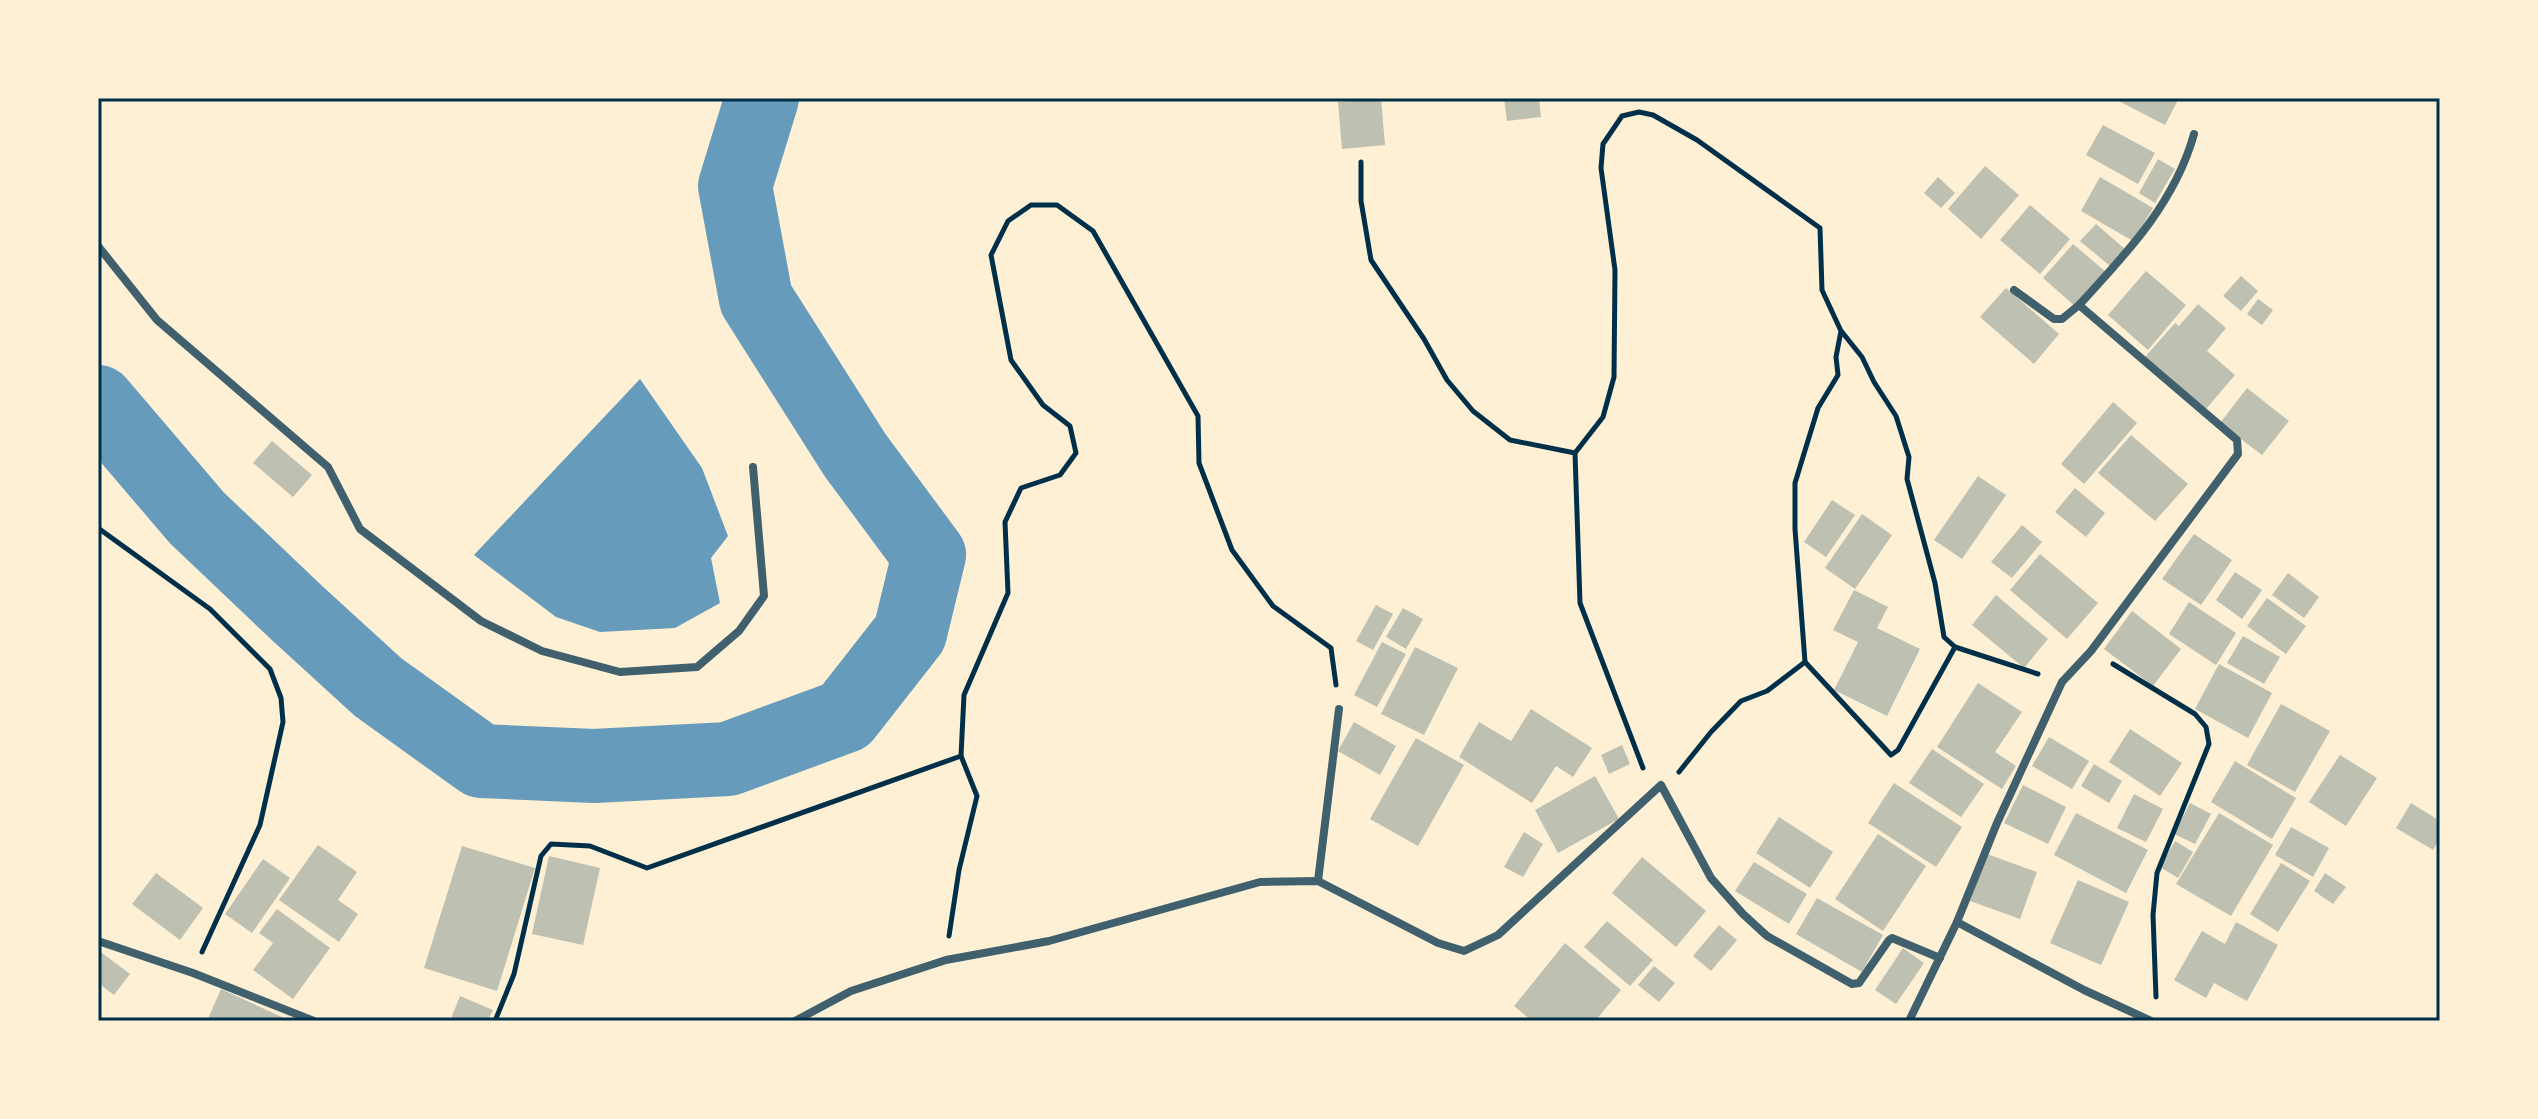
<svg xmlns="http://www.w3.org/2000/svg" width="2538" height="1119" font-family="Roboto,sans-serif">
<rect width="100%" height="100%" fill="#fdf0d5"/>
<!-- water -->
<path fill="#669bbc" d="M 640,379 L 702,468 L 728,536 L 711,558 L 720,603 L 675,628 L 600,632 L 556,617 L 474,555 Z"/>
<g fill="none" stroke-linecap="round" stroke-linejoin="round">
<!-- river -->
<path stroke="#669bbc" stroke-width="74" d="M 98,402 L 197,518 L 297,613 L 378,687 L 481,761 L 594,766 L 728,759 L 845,716 L 910,633 L 929,555 L 855,455 L 756,299 L 735,186 L 762,98"/>
</g>
<!-- building -->
<g fill="#bec0b2">
<path d="M 1381,98 L 1385,145 L 1342,149 L 1338,102 Z"/>
<path d="M 1504,98 L 1539,98 L 1541,117 L 1507,121 Z"/>
<path d="M 2113,98 L 2179,98 L 2165,125 Z"/>
<path d="M 2103,125 L 2155,153 L 2138,184 L 2086,155 Z"/>
<path d="M 2158,159 L 2175,169 L 2155,203 L 2139,193 Z"/>
<path d="M 1985,166 L 2019,195 L 1981,239 L 1948,209 Z"/>
<path d="M 1938,177 L 1955,193 L 1941,208 L 1924,193 Z"/>
<path d="M 2100,177 L 2153,208 L 2133,241 L 2081,211 Z"/>
<path d="M 2030,205 L 2070,239 L 2040,274 L 2000,240 Z"/>
<path d="M 2096,224 L 2125,249 L 2110,266 L 2080,241 Z"/>
<path d="M 2073,244 L 2106,272 L 2076,307 L 2043,278 Z"/>
<path d="M 2146,271 L 2186,305 L 2148,350 L 2108,315 Z"/>
<path d="M 2241,276 L 2258,291 L 2241,311 L 2223,296 Z"/>
<path d="M 2006,288 L 2059,334 L 2034,364 L 1980,317 Z"/>
<path d="M 2258,299 L 2273,310 L 2262,325 L 2247,314 Z"/>
<path d="M 2198,304 L 2226,328 L 2207,351 L 2235,375 L 2206,409 L 2145,357 L 2175,323 L 2179,326 Z"/>
<path d="M 2247,388 L 2289,421 L 2262,455 L 2220,423 Z"/>
<path d="M 2113,402 L 2137,423 L 2084,484 L 2061,464 Z"/>
<path d="M 2131,435 L 2188,484 L 2155,521 L 2098,473 Z"/>
<path d="M 272,441 L 312,475 L 293,497 L 253,463 Z"/>
<path d="M 1978,476 L 2006,495 L 1962,559 L 1934,540 Z"/>
<path d="M 2075,488 L 2105,513 L 2086,537 L 2055,512 Z"/>
<path d="M 1832,500 L 1855,515 L 1826,557 L 1804,542 Z"/>
<path d="M 1862,514 L 1892,535 L 1855,589 L 1825,568 Z"/>
<path d="M 2022,525 L 2042,542 L 2012,578 L 1991,562 Z"/>
<path d="M 2194,534 L 2232,560 L 2201,605 L 2162,579 Z"/>
<path d="M 2040,554 L 2098,603 L 2067,639 L 2010,590 Z"/>
<path d="M 2235,572 L 2262,590 L 2242,619 L 2216,600 Z"/>
<path d="M 2288,573 L 2319,597 L 2304,618 L 2272,595 Z"/>
<path d="M 1854,590 L 1888,607 L 1877,628 L 1920,649 L 1887,716 L 1834,690 L 1858,642 L 1833,630 Z"/>
<path d="M 1996,595 L 2048,639 L 2024,668 L 1972,625 Z"/>
<path d="M 2267,598 L 2306,626 L 2286,654 L 2247,626 Z"/>
<path d="M 2189,602 L 2236,633 L 2216,665 L 2169,634 Z"/>
<path d="M 1376,605 L 1393,614 L 1373,650 L 1356,641 Z"/>
<path d="M 1403,608 L 1423,619 L 1406,649 L 1386,637 Z"/>
<path d="M 2132,611 L 2181,649 L 2153,686 L 2104,649 Z"/>
<path d="M 2243,636 L 2280,657 L 2264,684 L 2227,663 Z"/>
<path d="M 1382,642 L 1406,654 L 1377,707 L 1354,695 Z"/>
<path d="M 1415,647 L 1458,668 L 1424,735 L 1381,714 Z"/>
<path d="M 2219,664 L 2272,693 L 2248,738 L 2195,709 Z"/>
<path d="M 1978,683 L 2022,712 L 1995,752 L 2016,766 L 2002,789 L 1937,747 Z"/>
<path d="M 2281,704 L 2330,731 L 2295,792 L 2247,765 Z"/>
<path d="M 1531,709 L 1592,748 L 1573,777 L 1556,766 L 1532,803 L 1459,757 L 1479,722 L 1511,741 Z"/>
<path d="M 1354,722 L 1396,746 L 1380,775 L 1338,751 Z"/>
<path d="M 2130,729 L 2182,763 L 2160,796 L 2109,762 Z"/>
<path d="M 2049,737 L 2089,761 L 2072,789 L 2032,766 Z"/>
<path d="M 1416,738 L 1464,765 L 1418,846 L 1370,819 Z"/>
<path d="M 1622,745 L 1630,764 L 1609,774 L 1601,755 Z"/>
<path d="M 1932,749 L 1984,784 L 1961,817 L 1909,783 Z"/>
<path d="M 2340,755 L 2377,778 L 2346,826 L 2309,802 Z"/>
<path d="M 2235,761 L 2296,798 L 2272,839 L 2211,802 Z"/>
<path d="M 2094,764 L 2122,781 L 2109,803 L 2081,786 Z"/>
<path d="M 1595,776 L 1619,819 L 1558,853 L 1535,810 Z"/>
<path d="M 1894,783 L 1962,827 L 1936,867 L 1868,823 Z"/>
<path d="M 2023,785 L 2066,807 L 2048,844 L 2004,823 Z"/>
<path d="M 2134,794 L 2163,809 L 2146,842 L 2117,828 Z"/>
<path d="M 2190,803 L 2211,814 L 2195,844 L 2174,834 Z"/>
<path d="M 2411,803 L 2440,821 L 2440,838 L 2433,850 L 2396,828 Z"/>
<path d="M 2076,813 L 2148,850 L 2126,893 L 2054,855 Z"/>
<path d="M 2219,813 L 2273,845 L 2231,916 L 2176,884 Z"/>
<path d="M 1779,817 L 1833,852 L 1810,888 L 1756,853 Z"/>
<path d="M 2291,827 L 2329,848 L 2313,877 L 2275,855 Z"/>
<path d="M 1524,832 L 1543,844 L 1523,877 L 1504,867 Z"/>
<path d="M 1878,834 L 1926,866 L 1883,931 L 1835,899 Z"/>
<path d="M 2175,841 L 2193,852 L 2178,878 L 2160,867 Z"/>
<path d="M 318,845 L 357,872 L 338,900 L 358,914 L 339,942 L 279,900 Z"/>
<path d="M 462,846 L 535,868 L 497,991 L 424,968 Z"/>
<path d="M 1987,854 L 2037,872 L 2020,919 L 1970,901 Z"/>
<path d="M 549,856 L 600,868 L 583,945 L 532,934 Z"/>
<path d="M 1642,857 L 1706,911 L 1676,947 L 1612,893 Z"/>
<path d="M 263,859 L 290,878 L 252,933 L 225,914 Z"/>
<path d="M 1754,862 L 1807,894 L 1789,924 L 1735,891 Z"/>
<path d="M 2281,863 L 2310,881 L 2278,932 L 2250,914 Z"/>
<path d="M 156,873 L 203,908 L 180,940 L 132,904 Z"/>
<path d="M 2325,873 L 2346,887 L 2333,904 L 2314,891 Z"/>
<path d="M 2078,880 L 2129,902 L 2101,965 L 2050,943 Z"/>
<path d="M 1817,898 L 1883,935 L 1862,972 L 1796,934 Z"/>
<path d="M 277,909 L 330,948 L 293,999 L 253,970 L 273,943 L 259,933 Z"/>
<path d="M 1607,921 L 1653,960 L 1630,986 L 1584,947 Z"/>
<path d="M 2236,922 L 2278,945 L 2247,1001 L 2214,983 L 2206,998 L 2174,980 L 2202,931 L 2225,944 Z"/>
<path d="M 1719,925 L 1737,940 L 1711,971 L 1693,956 Z"/>
<path d="M 1565,943 L 1621,990 L 1595,1021 L 1532,1021 L 1514,1006 Z"/>
<path d="M 1903,948 L 1924,963 L 1896,1004 L 1875,990 Z"/>
<path d="M 98,950 L 130,974 L 114,995 L 98,983 Z"/>
<path d="M 1654,966 L 1675,983 L 1659,1002 L 1638,985 Z"/>
<path d="M 221,989 L 282,1017 L 280,1021 L 207,1021 Z"/>
<path d="M 460,996 L 493,1010 L 488,1021 L 450,1021 Z"/>
</g>
<g fill="none" stroke-linecap="round" stroke-linejoin="round">
<!-- path -->
<g stroke="#003049" stroke-width="5">
<path d="M 1361,162 L 1361,201 L 1371,260 L 1424,339 L 1447,380 L 1473,411 L 1510,440 L 1575,453 L 1580,603 L 1643,768"/>
<path d="M 1842,332 L 1862,357 L 1874,382 L 1896,416 L 1909,457 L 1907,479 L 1935,583 L 1944,637 L 1955,647"/>
<path d="M 1575,453 L 1603,417 L 1614,377 L 1615,270 L 1601,168 L 1603,144 L 1622,116 L 1639,112 L 1653,115 L 1697,140 L 1820,228 L 1822,290 L 1841,331 L 1836,357 L 1838,375 L 1818,408 L 1795,483 L 1795,529 L 1805,662"/>
<path d="M 98,528 L 210,609 L 270,669 L 281,698 L 283,722 L 260,825 L 202,952"/>
<path d="M 2113,664 L 2195,714 L 2206,727 L 2209,744 L 2157,873 L 2153,915 L 2156,997"/>
<path d="M 1679,772 L 1711,732 L 1741,701 L 1767,691 L 1805,662 L 1891,755 L 1898,750 L 1955,647 L 2038,674"/>
<path d="M 949,936 L 959,870 L 977,796 L 961,756 L 964,695 L 1008,593 L 1005,522 L 1021,488 L 1060,475 L 1076,453 L 1070,426 L 1043,405 L 1011,360 L 991,255 L 1008,221 L 1031,205 L 1057,205 L 1093,231 L 1198,416 L 1199,463 L 1232,550 L 1273,606 L 1331,648 L 1336,685"/>
<path d="M 495,1021 L 514,974 L 541,856 L 551,844 L 590,846 L 647,868 L 961,756"/>
</g>
<!-- minor -->
<g stroke="#3f606c" stroke-width="8">
<path d="M 98,246 L 157,320 L 328,467 L 360,529 L 481,621 L 542,651 L 620,672 L 697,667 L 739,631 L 764,596 L 753,467"/>
<path d="M 2079,305 C 2126,254 2175,203 2194,134"/>
<path d="M 1318,881 L 1339,709"/>
<path d="M 1957,922 L 1997,823 L 2062,682 L 2091,651 L 2238,454 L 2237,440 L 2079,305 L 2062,319 L 2054,319 L 2014,290"/>
<path d="M 98,941 L 193,973 L 314,1021"/>
<path d="M 795,1021 L 851,991 L 946,960 L 1049,941 L 1260,882 L 1318,881 L 1438,943 L 1464,951 L 1498,935 L 1661,785 L 1711,878 L 1743,914 L 1767,936 L 1852,984 L 1859,983 L 1889,940 L 1892,938 L 1940,958"/>
<path d="M 1909,1021 L 1957,922 L 2084,990 L 2151,1021"/>
</g>
</g>
<!-- border -->
<rect width="2538" height="1119" fill="none" stroke="#fdf0d5" stroke-width="200"/>
<rect x="100" y="100" width="2338" height="919" fill="none" stroke="#003049" stroke-width="3"/>
</svg>
